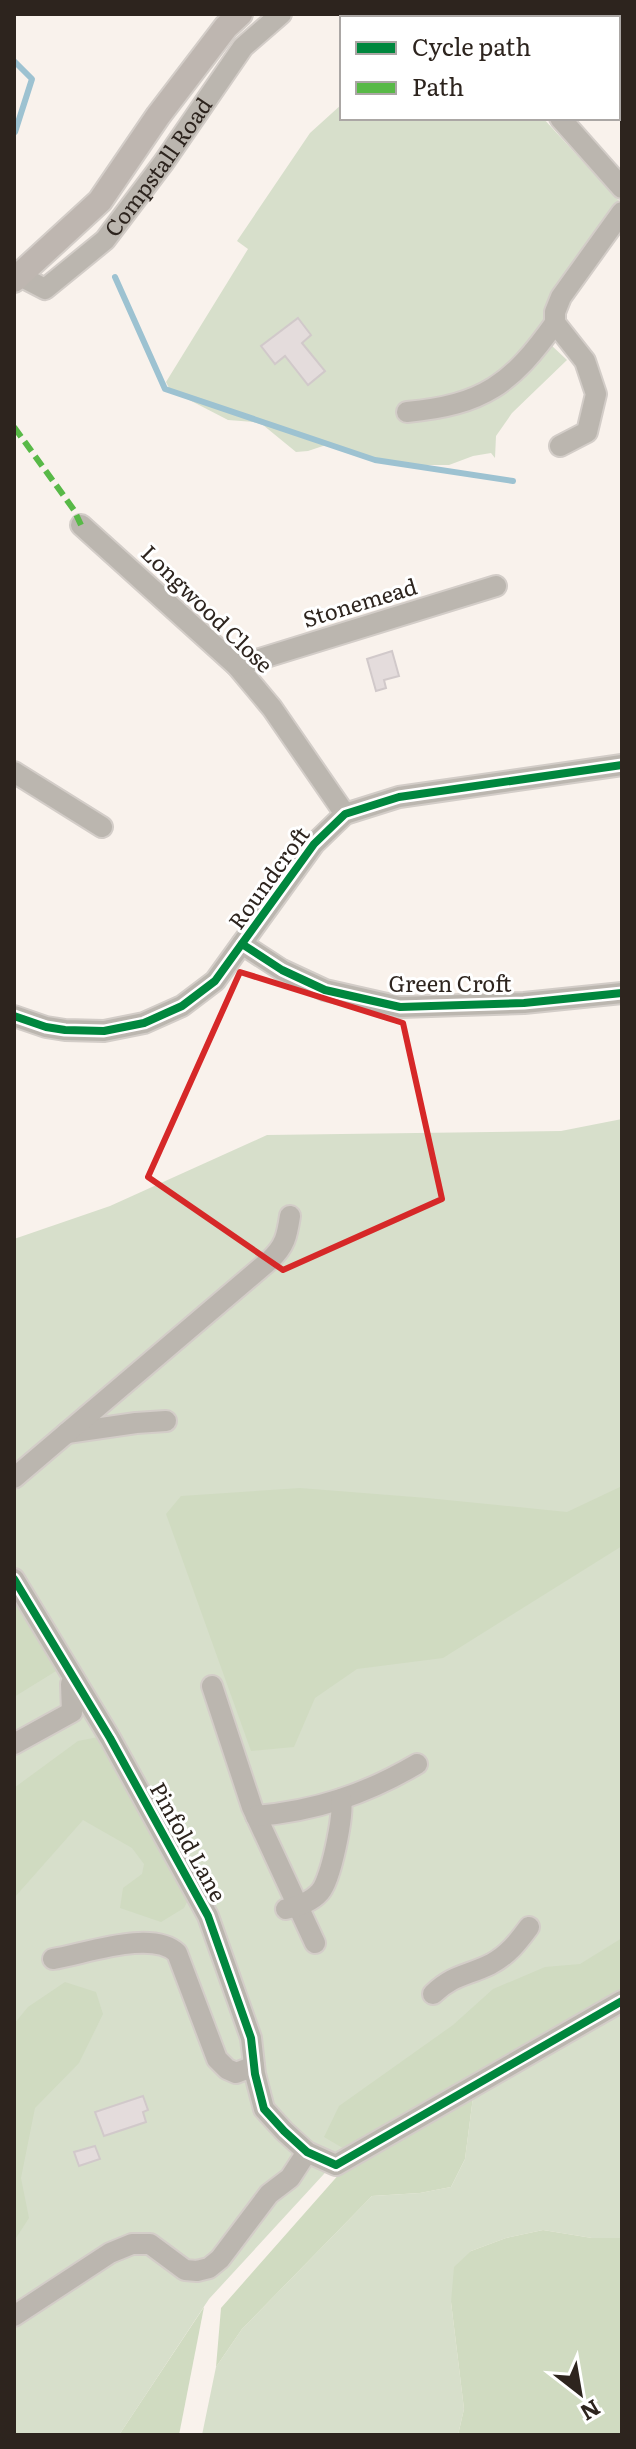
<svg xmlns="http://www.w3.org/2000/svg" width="636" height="2449" font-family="Literata,serif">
<rect width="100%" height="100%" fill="#f9f2ec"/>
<!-- green -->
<g fill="#d7dfcb">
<path d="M 342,104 L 342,118 L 543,118 L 620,202 L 618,208 L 554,293 L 550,344 L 567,360 L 512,413 L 496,436 L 495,458 L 491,453 L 473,456 L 449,465 L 413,465 L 362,455 L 332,443 L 308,451 L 296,452 L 263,425 L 254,422 L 228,420 L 170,390 L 166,382 L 248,249 L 237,241 L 310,133 Z"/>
<path d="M 622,1119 L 622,1992 L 346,2150 L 209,2299 L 119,2435 L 14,2435 L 14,1239 L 110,1206 L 267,1135 L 561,1131 Z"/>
<path d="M 622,2012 L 622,2238 L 592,2238 L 543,2230 L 506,2238 L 471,2251 L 451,2302 L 464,2409 L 458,2435 L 202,2435 L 216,2367 L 242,2329 L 372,2196 L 420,2193 L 451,2187 L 465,2159 L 473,2097 Z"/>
</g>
<!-- forest -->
<g fill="#d0dbc1">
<path d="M 622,1486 L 622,1546 L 443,1658 L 357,1669 L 315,1698 L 294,1747 L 251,1751 L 166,1514 L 181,1496 L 300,1488 L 427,1498 L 567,1512 Z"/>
<path d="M 14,1594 L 61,1668 L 14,1697 Z"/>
<path d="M 103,1736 L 191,1894 L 184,1908 L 161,1922 L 120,1908 L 123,1888 L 142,1874 L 144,1864 L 132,1848 L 83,1820 L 14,1898 L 14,1788 L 78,1741 Z"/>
<path d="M 622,1938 L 622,1992 L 346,2150 L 324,2137 L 339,2106 L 453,2025 L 493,1989 L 545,1967 L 580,1964 Z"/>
<path d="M 65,1982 L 96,1992 L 103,2014 L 79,2063 L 35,2108 L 21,2178 L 29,2218 L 14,2241 L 14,2024 L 28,2007 Z"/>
<path d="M 473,2097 L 465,2159 L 451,2187 L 420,2193 L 372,2196 L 242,2329 L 216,2367 L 221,2308 L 341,2172 Z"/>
<path d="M 543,2230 L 592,2238 L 622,2238 L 622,2435 L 458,2435 L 464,2409 L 451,2302 L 454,2267 L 471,2251 L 506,2238 Z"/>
<path d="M 204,2307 L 179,2435 L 119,2435 Z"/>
</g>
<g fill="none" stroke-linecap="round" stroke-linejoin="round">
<!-- stream -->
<g stroke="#9dc2d1" stroke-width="6">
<path d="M 14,61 L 32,79 L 15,132"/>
<path d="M 115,277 L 165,389 L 375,460 L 513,481"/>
</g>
</g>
<!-- building -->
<g fill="#e4dcdc" stroke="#d1c9ca" stroke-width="2">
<path d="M 298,318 L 311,335 L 302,343 L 325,371 L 308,385 L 285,356 L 275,364 L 261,346 Z"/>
<path d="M 392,651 L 399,676 L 384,680 L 386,688 L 376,691 L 367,659 Z"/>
<path d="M 143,2096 L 148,2110 L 143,2112 L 146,2122 L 104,2136 L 95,2112 Z"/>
<path d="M 95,2146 L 100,2159 L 79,2166 L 74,2152 Z"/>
</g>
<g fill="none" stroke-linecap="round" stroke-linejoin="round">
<defs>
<g id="minor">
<path d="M 466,14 L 470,18"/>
<path d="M 560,118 L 622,188"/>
<path id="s1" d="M 20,276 L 45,289 L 105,240 L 164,162 L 243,47 L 281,14"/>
<path d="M 407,412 C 483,405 512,384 555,323"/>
<path d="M 560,446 L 587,432 L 596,394 L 585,361 L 555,323 L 555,312 L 561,297 L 622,212"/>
<path d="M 81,525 L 237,666 L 272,708 L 345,814"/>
<path d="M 237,666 L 496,586"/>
<path d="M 14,772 L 102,827"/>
<path d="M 242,944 L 282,970 L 325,990 L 400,1007 L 524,1003 L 622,993"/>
<path d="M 14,1016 L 46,1027 L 65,1030 L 104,1031 L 144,1023 L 182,1006 L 215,981 L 314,844 L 345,814 L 399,797 L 622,765"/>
<path d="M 67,1433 L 136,1423 L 166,1421"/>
<path d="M 14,1478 L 270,1260 C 285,1246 287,1236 290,1216"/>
<path d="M 14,1579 L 110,1738 L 208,1916 L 251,2038 L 255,2074 L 264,2109 L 284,2131 L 307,2152 L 336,2165 L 622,2001"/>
<path d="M 212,1686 L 252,1807 L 315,1943"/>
<path d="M 14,1744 L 72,1712 L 71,1684 L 74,1679"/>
<path d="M 256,1816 C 316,1811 366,1794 417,1764"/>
<path d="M 286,1909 C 298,1907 312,1901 320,1892 C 331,1880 344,1815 341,1799"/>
<path d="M 53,1959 C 85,1954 152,1929 177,1953 L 217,2059 L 227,2069 L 236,2073 L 254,2066"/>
<path d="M 433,1994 C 454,1974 467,1976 491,1964 C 508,1955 518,1942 529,1927"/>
<path d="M 14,2316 L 110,2253 L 132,2244 L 150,2244 L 185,2270 L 197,2271 L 209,2268 L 220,2259 L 269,2194 L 290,2178 L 307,2152"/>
</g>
<path id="major" d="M 14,280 L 100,201 L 158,116 L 226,27 L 240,14"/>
</defs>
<!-- minor casing -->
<use href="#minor" stroke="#d3cdc8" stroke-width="24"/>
<!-- major casing -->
<use href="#major" stroke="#d3cdc8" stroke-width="28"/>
<!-- minor -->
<use href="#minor" stroke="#bbb6af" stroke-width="20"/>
<!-- major -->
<use href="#major" stroke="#beb6b0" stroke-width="24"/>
<!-- quiet -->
<path stroke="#58b947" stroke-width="6" stroke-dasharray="12 6" stroke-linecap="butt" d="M 14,427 L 74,510 L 81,525"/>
<defs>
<g id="cycleway">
<path d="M 242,944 L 282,970 L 325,990 L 400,1007 L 524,1003 L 622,993"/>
<path d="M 14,1016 L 46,1027 L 65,1030 L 104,1031 L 144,1023 L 182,1006 L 215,981 L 314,844 L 345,814 L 399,797 L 622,765"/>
<path d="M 14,1579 L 110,1738 L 208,1916 L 251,2038 L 255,2074 L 264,2109 L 284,2131 L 307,2152 L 336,2165 L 622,2001"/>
</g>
</defs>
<!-- cycleway casing -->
<use href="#cycleway" stroke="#fff" stroke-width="13"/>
<!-- cycleway -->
<use href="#cycleway" stroke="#00873e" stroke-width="8"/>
</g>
<!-- marked area -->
<path fill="none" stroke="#d62828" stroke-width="6" stroke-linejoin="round" d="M 240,972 L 403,1023 L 442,1199 L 283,1270 L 148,1177 Z"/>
<g text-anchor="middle" stroke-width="6" stroke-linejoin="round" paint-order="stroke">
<!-- street labels -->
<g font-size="22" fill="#2d241e" stroke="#fff">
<text dy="8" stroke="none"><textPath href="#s1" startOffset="196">Compstall Road</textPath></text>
<text transform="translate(360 603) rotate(-17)" y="8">Stonemead</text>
<text transform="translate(207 609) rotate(44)" y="8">Longwood Close</text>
<text transform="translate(269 878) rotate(-54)" y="8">Roundcroft</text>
<text x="450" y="992">Green Croft</text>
<text transform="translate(188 1842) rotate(61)" y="8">Pinfold Lane</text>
</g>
</g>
<!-- border -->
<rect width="636" height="2449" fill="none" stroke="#2d241e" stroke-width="32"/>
<!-- legend -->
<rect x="340" y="16" width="280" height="104" fill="#ffffff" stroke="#aba7a5" stroke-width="2"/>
<rect x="356" y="42" width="40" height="12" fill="#00873e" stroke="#aba7a5" stroke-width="2"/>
<text x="412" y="56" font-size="24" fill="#2d241e">Cycle path</text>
<rect x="356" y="82" width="40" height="12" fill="#58b947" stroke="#aba7a5" stroke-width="2"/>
<text x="412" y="96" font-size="24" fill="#2d241e">Path</text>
<!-- north arrow -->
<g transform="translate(580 2393) rotate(149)" stroke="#ffffff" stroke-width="6" paint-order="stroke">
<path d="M0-6L14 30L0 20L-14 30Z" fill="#2d241e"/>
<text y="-12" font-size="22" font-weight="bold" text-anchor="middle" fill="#2d241e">N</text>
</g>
</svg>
